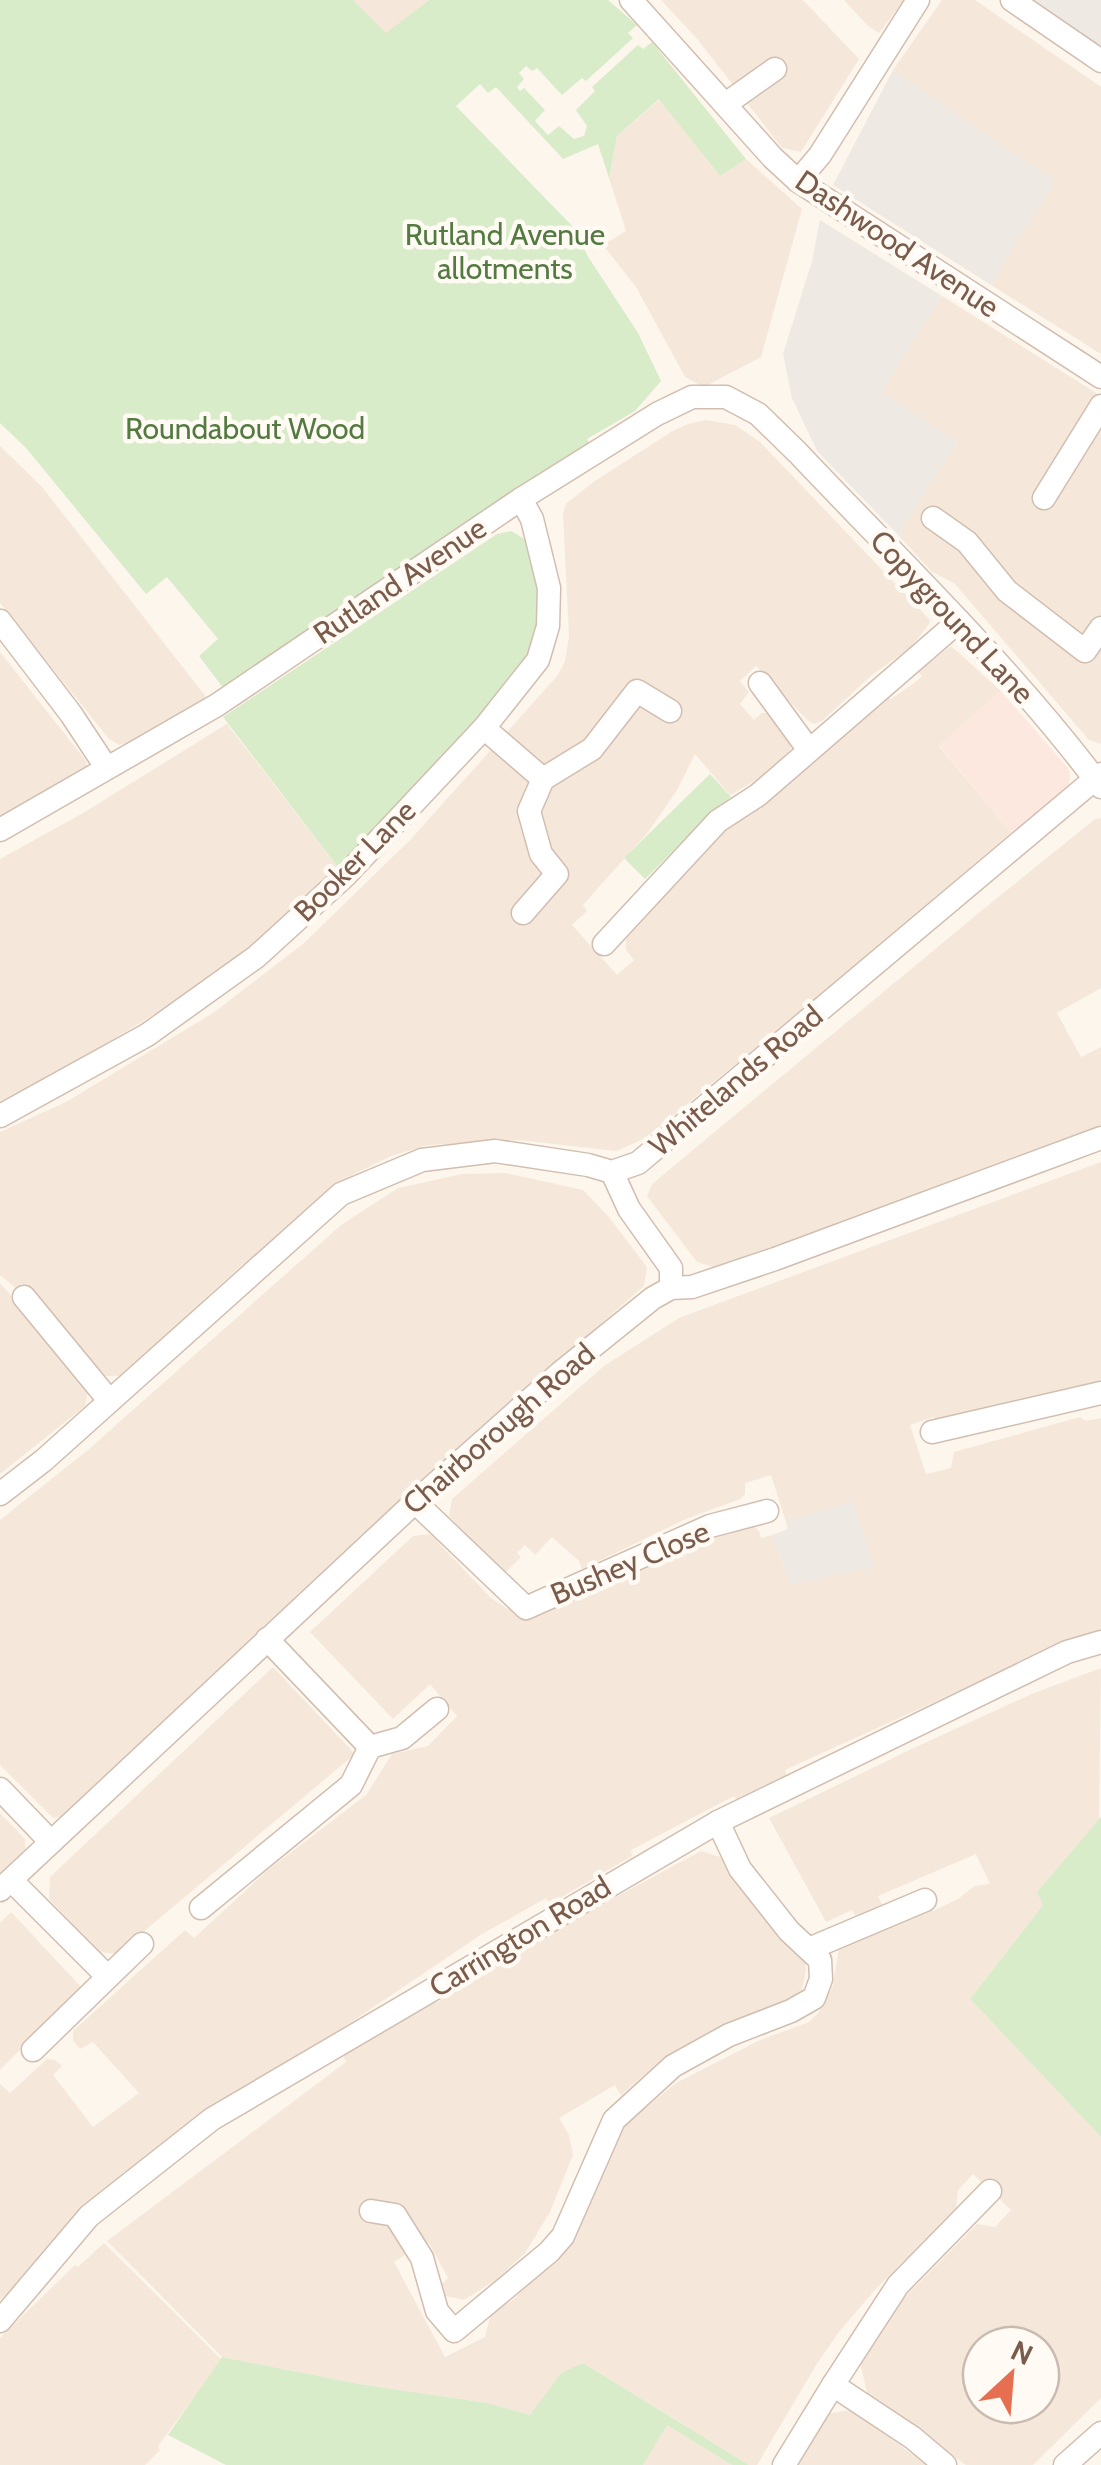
<svg xmlns="http://www.w3.org/2000/svg" width="1101" height="2465" font-family="Cabin,sans-serif">
<rect width="100%" height="100%" fill="#fdf6ec"/>
<!-- residential -->
<g fill="#f5e8da" fill-rule="evenodd">
<path d="M 353,0 L 429,0 L 386,34 Z"/>
<path d="M 661,0 L 803,0 L 859,59 L 801,152 L 782,148 L 698,40 Z"/>
<path d="M 844,0 L 904,0 L 879,33 L 867,25 Z"/>
<path d="M 942,0 L 975,0 L 1101,87 L 1101,354 L 991,285 L 1054,181 L 893,70 Z"/>
<path d="M 660,99 L 719,175 L 746,159 L 802,209 L 761,357 L 704,387 L 685,377 L 636,287 L 603,245 L 626,231 L 609,178 L 617,136 Z"/>
<path d="M 942,296 L 1101,396 L 1101,744 L 1089,740 L 954,583 L 932,572 L 898,535 L 958,442 L 882,392 Z"/>
<path d="M 706,420 L 735,425 L 760,442 L 930,620 L 929,624 L 911,647 L 872,675 L 822,721 L 814,724 L 808,721 L 756,666 L 740,681 L 749,692 L 740,704 L 754,720 L 762,713 L 768,713 L 793,742 L 790,750 L 767,774 L 730,795 L 695,754 L 677,790 L 649,831 L 583,905 L 587,911 L 572,925 L 617,975 L 634,960 L 626,950 L 626,936 L 641,922 L 650,905 L 736,818 L 781,791 L 886,694 L 891,699 L 914,683 L 922,676 L 918,672 L 951,646 L 1001,691 L 939,746 L 1013,835 L 646,1138 L 616,1151 L 518,1140 L 428,1145 L 391,1156 L 354,1174 L 236,1270 L 121,1376 L 99,1376 L 47,1314 L 0,1275 L 0,1132 L 66,1102 L 213,1013 L 304,943 L 411,839 L 558,675 L 565,661 L 569,636 L 563,513 L 566,504 L 592,483 L 671,432 L 688,424 Z"/>
<path d="M 0,446 L 42,487 L 206,697 L 141,739 L 119,745 L 109,739 L 0,603 Z"/>
<path d="M 0,652 L 86,761 L 87,766 L 0,819 Z"/>
<path d="M 227,724 L 338,867 L 260,939 L 200,986 L 84,1057 L 0,1101 L 0,859 L 83,813 Z"/>
<path d="M 1101,818 L 1101,988 L 1057,1013 L 1081,1057 L 1101,1047 L 1101,1125 L 716,1268 L 697,1262 L 647,1196 L 652,1184 L 981,911 L 1095,819 Z"/>
<path d="M 1101,1162 L 1101,1389 L 939,1424 L 934,1417 L 910,1425 L 926,1474 L 951,1468 L 954,1452 L 1080,1417 L 1086,1421 L 1101,1418 L 1101,1632 L 1040,1654 L 785,1770 L 788,1780 L 741,1806 L 734,1796 L 631,1850 L 632,1856 L 550,1904 L 546,1898 L 482,1934 L 252,2089 L 57,2246 L 0,2300 L 0,2084 L 10,2093 L 47,2059 L 55,2060 L 62,2066 L 53,2075 L 93,2127 L 139,2093 L 93,2042 L 80,2049 L 73,2041 L 73,2031 L 185,1930 L 194,1938 L 268,1870 L 366,1795 L 392,1754 L 428,1746 L 457,1716 L 430,1684 L 393,1719 L 310,1632 L 413,1536 L 430,1534 L 491,1598 L 506,1608 L 531,1614 L 604,1590 L 653,1563 L 720,1532 L 750,1523 L 759,1531 L 761,1538 L 772,1535 L 790,1585 L 873,1567 L 853,1501 L 786,1522 L 771,1475 L 745,1483 L 745,1494 L 740,1499 L 686,1519 L 582,1569 L 579,1561 L 552,1537 L 535,1555 L 525,1545 L 517,1553 L 521,1557 L 504,1574 L 449,1516 L 452,1499 L 604,1366 L 679,1318 Z"/>
<path d="M 506,1173 L 583,1190 L 609,1217 L 647,1267 L 644,1286 L 417,1484 L 62,1817 L 53,1818 L 0,1765 L 0,1520 L 89,1449 L 341,1225 L 398,1188 L 462,1174 Z"/>
<path d="M 0,1283 L 89,1386 L 85,1406 L 0,1474 Z"/>
<path d="M 273,1667 L 355,1754 L 117,1954 L 99,1952 L 49,1899 L 50,1877 Z"/>
<path d="M 1101,1668 L 1099,1823 L 1069,1858 L 1043,1905 L 970,1999 L 1101,2137 L 1101,2398 L 1033,2465 L 966,2465 L 867,2393 L 858,2353 L 901,2301 L 977,2224 L 995,2227 L 1011,2210 L 973,2174 L 958,2190 L 956,2208 L 873,2292 L 839,2332 L 818,2362 L 757,2465 L 749,2465 L 583,2363 L 530,2415 L 488,2403 L 359,2384 L 222,2357 L 107,2241 L 346,2062 L 343,2055 L 433,1999 L 436,2003 L 493,1969 L 492,1964 L 701,1851 L 733,1861 L 805,1960 L 806,1971 L 802,1990 L 795,2000 L 750,2017 L 660,2061 L 621,2095 L 615,2085 L 559,2118 L 569,2135 L 573,2155 L 550,2212 L 525,2253 L 497,2279 L 464,2300 L 442,2295 L 440,2286 L 448,2278 L 429,2243 L 423,2245 L 418,2236 L 401,2246 L 405,2255 L 394,2262 L 445,2357 L 485,2337 L 491,2313 L 513,2300 L 549,2263 L 619,2130 L 676,2083 L 758,2041 L 809,2022 L 819,2012 L 833,1986 L 839,1947 L 930,1908 L 933,1911 L 958,1899 L 974,1886 L 990,1884 L 976,1854 L 878,1896 L 886,1912 L 858,1920 L 852,1910 L 826,1922 L 769,1818 L 918,1746 L 1034,1693 ZM 981,2345 L 1041,2345 L 1041,2405 L 981,2405 Z"/>
<path d="M 0,1813 L 25,1839 L 25,1853 L 0,1877 Z"/>
<path d="M 11,1912 L 82,1988 L 0,2070 L 0,1923 Z"/>
<path d="M 104,2243 L 222,2360 L 158,2446 L 160,2450 L 145,2465 L 0,2465 L 0,2338 L 75,2265 L 78,2267 Z"/>
<path d="M 851,2410 L 927,2465 L 789,2465 L 819,2415 Z"/>
<path d="M 666,2424 L 732,2465 L 643,2465 Z"/>
</g>
<!-- commercial -->
<path fill="#fde8e0" d="M 1001,691 L 1068,768 L 1070,775 L 1069,792 L 1013,835 L 939,745 Z"/>
<!-- industrial -->
<g fill="#efe9e4">
<path d="M 1030,0 L 1101,0 L 1101,48 Z"/>
<path d="M 893,70 L 1055,181 L 991,285 L 833,185 Z"/>
<path d="M 820,220 L 942,296 L 882,392 L 958,442 L 898,535 L 817,451 L 792,398 L 783,354 L 812,261 Z"/>
<path d="M 853,1501 L 874,1567 L 790,1585 L 772,1535 L 788,1529 L 786,1522 Z"/>
</g>
<!-- green -->
<g fill="#d8ecc9">
<path d="M 0,0 L 353,0 L 386,33 L 429,0 L 608,0 L 637,25 L 628,33 L 633,38 L 586,81 L 582,78 L 562,95 L 537,68 L 532,71 L 526,66 L 519,73 L 524,79 L 517,87 L 520,91 L 524,88 L 545,110 L 535,121 L 548,135 L 559,126 L 574,139 L 584,136 L 587,126 L 576,110 L 595,91 L 592,87 L 638,45 L 643,49 L 652,42 L 746,159 L 720,176 L 659,99 L 617,136 L 609,178 L 598,144 L 563,159 L 496,87 L 488,93 L 480,84 L 456,106 L 577,231 L 587,255 L 638,333 L 661,381 L 635,411 L 587,439 L 592,447 L 224,689 L 199,656 L 218,639 L 167,577 L 146,594 L 26,448 L 0,423 Z"/>
<path d="M 511,531 L 523,538 L 530,550 L 544,618 L 526,668 L 338,867 L 223,717 L 497,534 Z"/>
<path d="M 710,774 L 731,797 L 712,812 L 645,879 L 624,858 Z"/>
<path d="M 1101,1817 L 1101,2137 L 970,1999 L 1043,1905 L 1037,1892 Z"/>
<path d="M 222,2357 L 359,2384 L 488,2403 L 530,2415 L 561,2373 L 583,2363 L 749,2465 L 732,2465 L 667,2425 L 643,2465 L 226,2465 L 168,2435 Z"/>
</g>
<g fill="none" stroke-linecap="round" stroke-linejoin="round">
<defs>
<g id="minor">
<path d="M 631,0 L 773,158 L 798,181 L 1101,377"/>
<path d="M 1012,0 L 1101,61"/>
<path d="M 727,103 L 775,69"/>
<path d="M 798,181 L 820,155 L 918,0"/>
<path d="M 1044,498 L 1101,406"/>
<path d="M 933,518 L 967,542 L 1007,591 L 1085,651 L 1101,628"/>
<path d="M 0,621 L 71,714 L 106,767"/>
<path d="M 760,683 L 809,750"/>
<path d="M 484,728 L 543,779"/>
<path d="M 0,830 L 217,705 L 521,499 L 657,414 L 692,397 L 726,397 L 758,414 L 798,453 C 901,562 1011,667 1101,787"/>
<path d="M 523,913 L 557,874 L 541,854 L 529,811 L 543,779 L 592,749 L 637,691 L 670,711"/>
<path d="M 604,944 L 718,821 L 758,795 L 959,621"/>
<path d="M 0,1116 L 147,1035 L 256,957 L 346,875 L 484,728 L 538,660 L 548,626 L 549,588 L 532,519 L 521,499"/>
<path d="M 612,1172 L 629,1209 L 671,1268 L 671,1288"/>
<path d="M 24,1297 L 108,1399"/>
<path d="M 932,1432 L 1101,1393"/>
<path d="M 0,1494 L 44,1460 L 341,1194 L 422,1160 L 495,1151 L 588,1165 L 612,1172 L 638,1163 L 1101,774"/>
<path d="M 415,1502 L 526,1608 L 710,1526 L 767,1511"/>
<path d="M 267,1639 L 370,1747"/>
<path d="M 0,1789 L 51,1842"/>
<path d="M 11,1880 L 107,1976"/>
<path d="M 0,1890 L 415,1502 L 560,1373 L 653,1298 L 671,1288 L 692,1287 L 775,1259 L 1101,1138"/>
<path d="M 201,1908 L 351,1785 L 370,1747 L 402,1738 L 437,1709"/>
<path d="M 809,1949 L 925,1900"/>
<path d="M 33,2050 L 142,1944"/>
<path d="M 371,2211 L 395,2215 L 422,2258 L 437,2311 L 454,2331 L 549,2252 L 563,2236 L 614,2120 L 673,2066 L 729,2035 L 791,2011 L 814,1998 L 821,1979 L 820,1960 L 789,1931 L 740,1869 L 718,1822"/>
<path d="M 0,2321 L 89,2216 L 212,2119 L 718,1822 L 1067,1652 L 1101,1642"/>
<path d="M 784,2465 L 833,2385"/>
<path d="M 945,2465 L 913,2438 L 833,2385 L 898,2285 L 990,2191"/>
<path d="M 1065,2465 L 1101,2433"/>
</g>
</defs>
<!-- minor casing -->
<use href="#minor" stroke="#d1beb0" stroke-width="25"/>
<!-- minor -->
<use href="#minor" stroke="#fff" stroke-width="22"/>
</g>
<g text-anchor="middle" stroke-width="9" stroke-linejoin="round" paint-order="stroke">
<!-- park labels -->
<g font-size="30" fill="#537a41" stroke="#fffaf3">
<text x="505" y="245">Rutland Avenue<tspan x="505" dy="34">allotments</tspan></text>
<text x="245" y="439">Roundabout Wood</text>
</g>
<!-- street labels -->
<g font-size="30" fill="#7a5c4d" stroke="#fffaf3">
<text transform="translate(897 244) rotate(34)" y="10">Dashwood Avenue</text>
<text transform="translate(400 581) rotate(-34)" y="10">Rutland Avenue</text>
<text transform="translate(952 617) rotate(47)" y="10">Copyground Lane</text>
<text transform="translate(355 861) rotate(-45)" y="10">Booker Lane</text>
<text transform="translate(736 1081) rotate(-40)" y="10">Whitelands Road</text>
<text transform="translate(499 1429) rotate(-41)" y="10">Chairborough Road</text>
<text transform="translate(630 1563) rotate(-23)" y="10">Bushey Close</text>
<text transform="translate(520 1937) rotate(-31)" y="10">Carrington Road</text>
</g>
</g>
<!-- north arrow -->
<g transform="translate(1011 2375) rotate(26)"><circle r="48" fill="#fffaf3" stroke="#cabbb1" stroke-width="2.5"/>
<path d="M0-8L18 38L0 25L-18 38Z" fill="#e76f51"/>
<text y="-15" font-size="28" font-weight="bold" text-anchor="middle" fill="#7a5c4d">N</text>
</g>
</svg>
